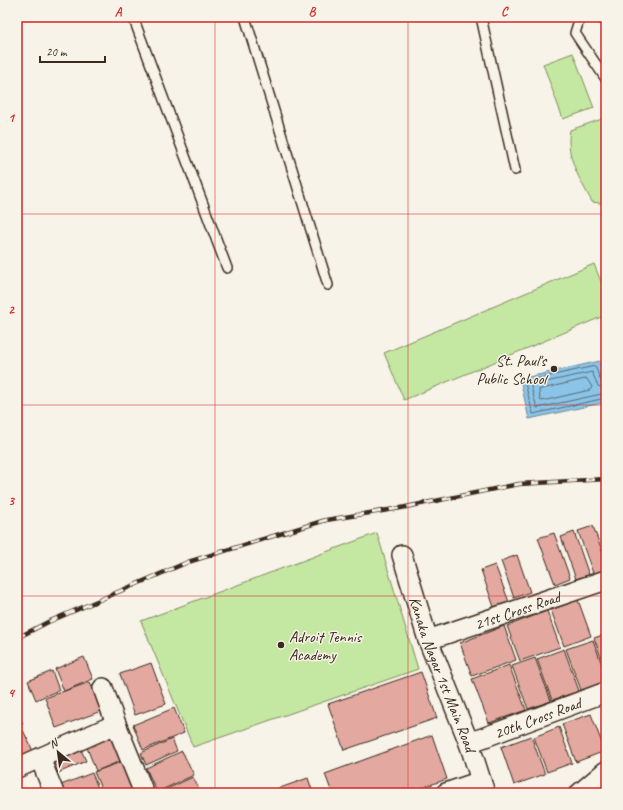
<svg xmlns="http://www.w3.org/2000/svg" width="623" height="810" font-family="Caveat,sans-serif">
<rect width="100%" height="100%" fill="#f7f3e8"/>
<filter id="ink" filterUnits="userSpaceOnUse"><feTurbulence type="fractalNoise" baseFrequency=".025" numOctaves="2"/><feDisplacementMap in="SourceGraphic" scale="8" xChannelSelector="R" yChannelSelector="G"/><feConvolveMatrix kernelMatrix="1 2 1 2 8 2 1 2 1" color-interpolation-filters="sRGB"/></filter>
<g filter="url(#ink)">
<!-- green -->
<g fill="#c4e8a1" stroke="#808960">
<path d="M 573,53 L 594,108 L 563,119 L 543,64 Z"/>
<path d="M 602,119 L 606,128 L 606,204 L 592,202 C 580,179 565,157 570,130 Z"/>
<path d="M 594,264 L 606,294 L 606,315 L 404,400 L 384,353 Z"/>
<path d="M 377,533 L 418,669 L 193,747 L 141,621 Z"/>
</g>
<!-- water -->
<path fill="#8ac5e9" stroke="#6a8798" d="M 600,361 L 606,388 L 606,402 L 529,419 L 520,379 Z"/>
<g fill="none" stroke-linecap="round" stroke-linejoin="round">
<!-- shore -->
<g stroke="#5b686f" stroke-width="1">
<path d="M 587,379 L 592,387 L 590,390 L 542,401 L 540,400 L 539,390 Z"/>
<path d="M 606,384 L 601,381 L 595,366 L 526,381 L 525,383 L 533,414 L 606,398"/>
<path d="M 606,389 L 598,386 L 592,372 L 532,385 L 531,387 L 537,408 L 606,393"/>
</g>
</g>
<!-- building -->
<g fill="#e3a9a0" stroke="#3b2a1e">
<path d="M 593,17 L 606,17 L 606,28 L 592,19 Z"/>
<path d="M 593,526 L 606,562 L 606,571 L 594,576 L 578,531 Z"/>
<path d="M 574,532 L 589,575 L 576,579 L 561,537 Z"/>
<path d="M 554,533 L 570,578 L 555,584 L 538,538 Z"/>
<path d="M 517,555 L 530,592 L 514,598 L 501,561 Z"/>
<path d="M 495,565 L 509,602 L 494,607 L 481,570 Z"/>
<path d="M 578,600 L 591,636 L 564,646 L 551,610 Z"/>
<path d="M 547,611 L 560,647 L 520,661 L 507,626 Z"/>
<path d="M 504,626 L 516,660 L 472,676 L 460,643 Z"/>
<path d="M 606,634 L 606,671 L 594,638 Z"/>
<path d="M 593,640 L 606,676 L 606,681 L 581,690 L 566,649 Z"/>
<path d="M 564,649 L 579,691 L 552,700 L 537,659 Z"/>
<path d="M 84,657 L 93,679 L 64,691 L 55,669 Z"/>
<path d="M 535,658 L 551,701 L 528,709 L 512,666 Z"/>
<path d="M 151,663 L 166,704 L 135,715 L 120,674 Z"/>
<path d="M 509,665 L 526,710 L 489,723 L 472,679 Z"/>
<path d="M 52,671 L 59,690 L 36,700 L 28,681 Z"/>
<path d="M 421,672 L 437,718 L 344,750 L 328,704 Z"/>
<path d="M 90,682 L 101,711 L 56,728 L 45,698 Z"/>
<path d="M 174,708 L 184,733 L 143,750 L 133,725 Z"/>
<path d="M 17,711 L 23,724 L 17,727 Z"/>
<path d="M 591,714 L 605,751 L 576,762 L 562,724 Z"/>
<path d="M 21,726 L 33,751 L 17,759 L 17,728 Z"/>
<path d="M 559,727 L 572,763 L 547,772 L 534,737 Z"/>
<path d="M 113,734 L 123,760 L 96,771 L 86,745 Z"/>
<path d="M 432,735 L 447,779 L 407,793 L 332,793 L 325,774 Z"/>
<path d="M 531,736 L 545,774 L 514,785 L 501,747 Z"/>
<path d="M 172,739 L 177,751 L 146,765 L 141,753 Z"/>
<path d="M 79,745 L 86,761 L 58,773 L 51,756 Z"/>
<path d="M 182,751 L 194,775 L 157,792 L 146,768 Z"/>
<path d="M 121,762 L 132,789 L 122,793 L 103,793 L 94,772 Z"/>
<path d="M 92,773 L 100,793 L 64,793 L 61,785 Z"/>
<path d="M 193,777 L 201,793 L 158,793 Z"/>
<path d="M 308,778 L 313,793 L 266,793 Z"/>
</g>
<g fill="none" stroke-linecap="round" stroke-linejoin="round">
<defs>
<g id="lane">
<path d="M 133,17 L 227,268"/>
<path d="M 245,17 L 328,285"/>
<path d="M 481,17 L 515,170"/>
<path d="M 580,17 L 575,33 L 606,79"/>
</g>
<g id="street">
<path id="s1" d="M 402,555 L 428,640 L 469,743 L 485,793"/>
<path id="s2" d="M 428,640 L 606,580"/>
<path d="M 116,724 L 144,793"/>
<path id="s3" d="M 469,743 L 606,692"/>
<path d="M 40,758 L 54,793"/>
<path d="M 17,768 L 116,724 L 103,688"/>
<path d="M 446,793 L 481,781"/>
<path d="M 580,793 L 606,771"/>
</g>
</defs>
<!-- lane casing -->
<use href="#lane" stroke="#3b2a1e" stroke-width="12"/>
<!-- street casing -->
<use href="#street" stroke="#3b2a1e" stroke-width="22"/>
<!-- lane -->
<use href="#lane" stroke="#f7f3e8" stroke-width="9"/>
<!-- street -->
<use href="#street" stroke="#f7f3e8" stroke-width="19"/>
<defs>
<path id="rail" d="M 17,638 L 48,622 L 188,562 L 326,520 L 401,508 L 519,484 L 606,479"/>
</defs>
<!-- rail casing -->
<use href="#rail" stroke="#3b2a1e" stroke-width="4.5"/>
<!-- rail -->
<use href="#rail" stroke="#f7f3e8" stroke-width="3" stroke-dasharray="9" stroke-linecap="butt"/>
</g>
</g>
<!-- grid -->
<path fill="none" stroke="#d62828" stroke-width="1" stroke-opacity="0.55" d="M 215,17 L 215,793M 408,17 L 408,793M 17,214 L 606,214M 17,405 L 606,405M 17,596 L 606,596"/>
<!-- markers -->
<g fill="#3b2a1e" stroke="#f7f3e8" stroke-width="1.5">
<circle cx="554" cy="369" r="4"/>
<circle cx="281" cy="645" r="4"/>
</g>
<g text-anchor="middle" stroke-width="3" stroke-linejoin="round" paint-order="stroke">
<!-- poi labels -->
<g font-size="16" fill="#3b2a1e" stroke="#f7f3e8" text-anchor="end">
<text x="546" y="366">St. Paul's<tspan x="546" dy="18">Public School</tspan></text>
<text x="289" y="642" text-anchor="start">Adroit Tennis<tspan x="289" dy="18">Academy</tspan></text>
</g>
<!-- street labels -->
<g font-size="16" fill="#3b2a1e" stroke="#f7f3e8">
<text dy="6" stroke="none"><textPath href="#s2" startOffset="94">21st Cross Road</textPath></text>
<text dy="6" stroke="none"><textPath href="#s1" startOffset="126">Kanaka Nagar 1st Main Road</textPath></text>
<text dy="6" stroke="none"><textPath href="#s3" startOffset="73">20th Cross Road</textPath></text>
</g>
</g>
<!-- margin -->
<rect width="623" height="810" fill="none" stroke="#f7f3e8" stroke-width="44"/>
<!-- north arrow -->
<g transform="translate(58 752) rotate(331)" stroke="#f7f3e8" stroke-width="3" paint-order="stroke">
<path d="M0-3L7 15L0 10L-7 15Z" fill="#3b2a1e"/>
<text y="-6" font-size="11" font-weight="bold" text-anchor="middle" fill="#3b2a1e">N</text>
</g>
<!-- scale -->
<path d="M40 56v6h65v-6" fill="none" stroke="#3b2a1e" stroke-width="2"/>
<text x="46" y="56" font-size="12" fill="#3b2a1e" stroke="#f7f3e8" stroke-width="3" paint-order="stroke">20 m</text>
<rect x="22" y="22" width="579" height="766" fill="none" stroke="#d62828" stroke-width="1.5"/>
<g font-size="13" text-anchor="middle" font-weight="bold" fill="#d62828">
<text x="118" y="16">A</text>
<text x="312" y="16">B</text>
<text x="504" y="16">C</text>
<text x="11" y="122">1</text>
<text x="11" y="314">2</text>
<text x="11" y="505">3</text>
<text x="11" y="697">4</text>
</g>
</svg>
